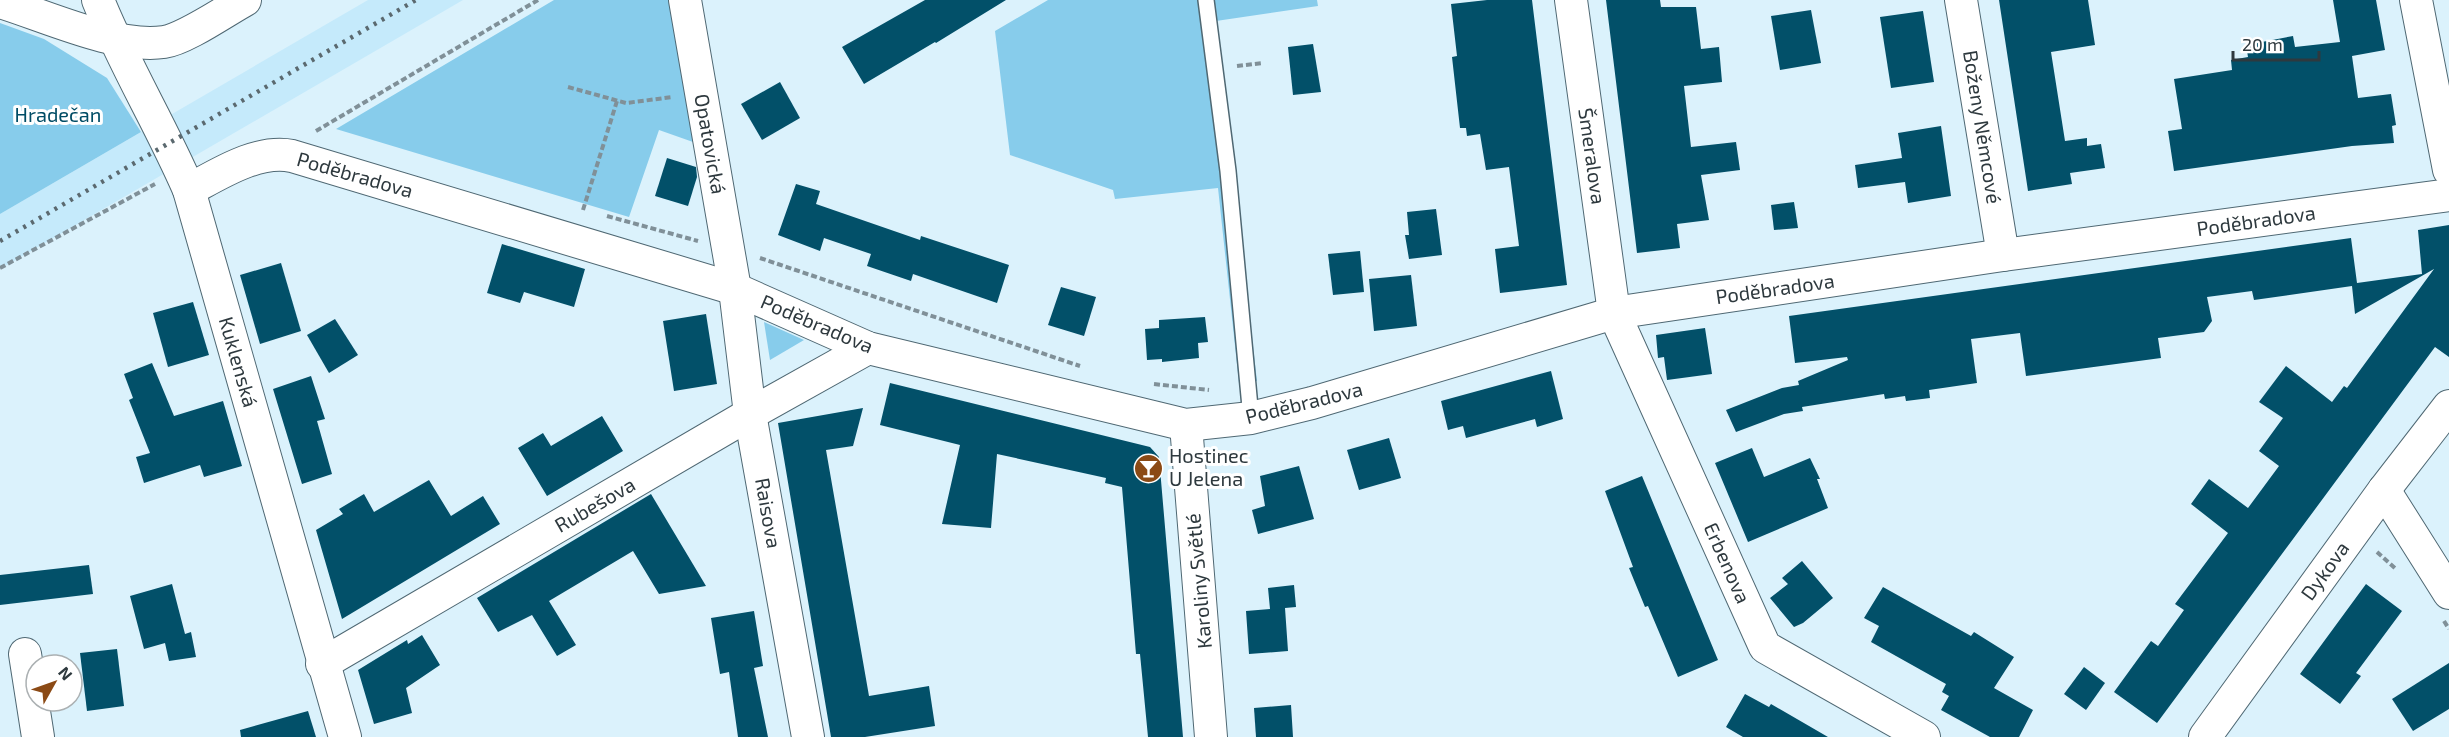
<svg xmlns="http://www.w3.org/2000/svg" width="2449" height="737" font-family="'Exo 2',sans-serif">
<rect width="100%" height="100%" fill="#dbf2fc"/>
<!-- built -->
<path fill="#c5eafb" d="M 368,0 L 463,0 L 0,269 L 0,214 Z"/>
<!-- green -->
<g fill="#87cceb">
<path d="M 554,0 L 669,0 L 693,142 L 659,130 L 629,217 L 336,129 Z"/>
<path d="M 1048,0 L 1317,0 L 1318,6 L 1216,21 L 1257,381 L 1239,383 L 1218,188 L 1115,199 L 1113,190 L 1010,155 L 995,31 Z"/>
<path d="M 0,23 L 44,39 L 107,78 L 141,132 L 0,214 Z"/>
<path d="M 764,322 L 804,340 L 770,360 Z"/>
</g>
<!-- building -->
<g fill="#025069">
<path d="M 925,0 L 1006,0 L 936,43 L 935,42 L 864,84 L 842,47 Z"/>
<path d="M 1487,0 L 1532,0 L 1567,285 L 1500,293 L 1495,249 L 1519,246 L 1509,167 L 1486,170 L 1480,134 L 1467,136 L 1466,128 L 1460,128 L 1452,57 L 1457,56 L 1451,4 Z"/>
<path d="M 1606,0 L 1660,0 L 1661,7 L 1696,7 L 1701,49 L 1719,47 L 1722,82 L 1684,86 L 1691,147 L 1736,142 L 1740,170 L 1701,175 L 1709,220 L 1677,224 L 1680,248 L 1637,253 Z"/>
<path d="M 1999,0 L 2088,0 L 2095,45 L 2051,52 L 2065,141 L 2087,138 L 2087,146 L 2101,144 L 2105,168 L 2070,173 L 2072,184 L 2028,191 Z"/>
<path d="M 2333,0 L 2376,0 L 2385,50 L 2352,56 L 2358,98 L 2391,94 L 2396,125 L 2392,126 L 2394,143 L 2352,146 L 2174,171 L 2168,131 L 2182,129 L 2174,79 L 2232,70 L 2231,60 L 2248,57 L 2246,45 L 2293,36 L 2295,47 L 2340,42 Z"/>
<path d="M 1811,10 L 1821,63 L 1780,70 L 1771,16 Z"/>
<path d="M 1923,11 L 1934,82 L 1891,88 L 1880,17 Z"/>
<path d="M 1313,44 L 1321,92 L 1293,95 L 1288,47 Z"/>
<path d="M 780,82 L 800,118 L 762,140 L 741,104 Z"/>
<path d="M 1941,126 L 1951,196 L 1908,203 L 1905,182 L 1858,188 L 1855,165 L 1902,158 L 1898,133 Z"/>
<path d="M 667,158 L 696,167 L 697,177 L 688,206 L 655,196 Z"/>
<path d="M 796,184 L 820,191 L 816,204 L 920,240 L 921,236 L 1009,265 L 997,303 L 913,274 L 911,281 L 867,266 L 871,254 L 824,238 L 820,251 L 778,235 Z"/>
<path d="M 1794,202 L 1798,228 L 1774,230 L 1771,205 Z"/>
<path d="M 1436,209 L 1442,255 L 1409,259 L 1405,235 L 1409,235 L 1407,212 Z"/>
<path d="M 2449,225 L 2449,357 L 2435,347 L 2157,723 L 2114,692 L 2151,641 L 2158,646 L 2184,610 L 2175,604 L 2228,533 L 2191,504 L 2209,479 L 2248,508 L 2279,466 L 2259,451 L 2283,418 L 2259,402 L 2286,366 L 2332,402 L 2344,386 L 2347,388 L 2434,269 L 2355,314 L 2352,286 L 2254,300 L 2252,291 L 2207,297 L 2212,321 L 2204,332 L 2158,338 L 2161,358 L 2026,376 L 2020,333 L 1971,339 L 1977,383 L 1929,390 L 1930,398 L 1906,401 L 1905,396 L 1885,399 L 1884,394 L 1802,407 L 1803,411 L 1784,414 L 1736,432 L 1726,410 L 1782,388 L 1799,385 L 1798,381 L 1848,360 L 1847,357 L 1795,363 L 1789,316 L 2351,238 L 2357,283 L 2422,274 L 2418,230 Z"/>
<path d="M 502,244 L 585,269 L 574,307 L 524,292 L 520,303 L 487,293 Z"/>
<path d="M 1360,251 L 1364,292 L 1333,295 L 1328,254 Z"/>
<path d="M 281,263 L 301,331 L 260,344 L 240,275 Z"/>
<path d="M 1411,275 L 1417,326 L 1374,331 L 1369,279 Z"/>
<path d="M 1061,287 L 1096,297 L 1084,336 L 1048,325 Z"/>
<path d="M 193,302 L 209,355 L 168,367 L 153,313 Z"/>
<path d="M 706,314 L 717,384 L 674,391 L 663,321 Z"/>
<path d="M 1205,317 L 1208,342 L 1198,343 L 1199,358 L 1162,362 L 1162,359 L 1147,360 L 1145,329 L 1159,328 L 1159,320 Z"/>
<path d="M 335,319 L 358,355 L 329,373 L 307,335 Z"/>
<path d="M 1705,328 L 1712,374 L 1667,380 L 1664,357 L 1658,358 L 1656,335 Z"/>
<path d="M 152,363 L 174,416 L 223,401 L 242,466 L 204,477 L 200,465 L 144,483 L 136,457 L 150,453 L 129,400 L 133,398 L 124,374 Z"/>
<path d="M 1551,371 L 1563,419 L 1537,427 L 1535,419 L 1466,438 L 1463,426 L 1448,430 L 1441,401 Z"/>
<path d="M 311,376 L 325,419 L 317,421 L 332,474 L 302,484 L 273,389 Z"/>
<path d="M 890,383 L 1150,447 L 1159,457 L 1183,737 L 1148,737 L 1140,654 L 1136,654 L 1122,487 L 1105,483 L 1106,478 L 997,454 L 991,528 L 942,524 L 960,445 L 880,425 Z"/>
<path d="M 863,408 L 853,446 L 826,450 L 869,696 L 929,686 L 935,726 L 865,737 L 831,737 L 778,423 Z"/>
<path d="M 602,416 L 623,451 L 547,496 L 518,448 L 543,433 L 551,446 Z"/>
<path d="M 1389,438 L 1401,478 L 1359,490 L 1347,450 Z"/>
<path d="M 1752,448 L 1764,477 L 1810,458 L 1820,479 L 1817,479 L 1828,508 L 1748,542 L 1715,463 Z"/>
<path d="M 1299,466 L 1314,519 L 1258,534 L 1252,510 L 1265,506 L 1260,476 Z"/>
<path d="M 1642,476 L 1718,660 L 1678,677 L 1648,606 L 1645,607 L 1629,568 L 1633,567 L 1605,491 Z"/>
<path d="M 429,480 L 451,516 L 483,496 L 500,524 L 342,619 L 316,530 L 343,514 L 339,509 L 364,494 L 374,512 Z"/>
<path d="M 651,494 L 706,586 L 659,594 L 633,551 L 549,601 L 576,645 L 557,656 L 532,615 L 498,632 L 477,598 Z"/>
<path d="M 1802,561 L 1833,598 L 1803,623 L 1794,627 L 1770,598 L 1788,584 L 1782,578 Z"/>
<path d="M 89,565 L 93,594 L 0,605 L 0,575 Z"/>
<path d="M 172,584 L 185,634 L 191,632 L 196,657 L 169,661 L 165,643 L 144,649 L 130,596 Z"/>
<path d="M 2366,584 L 2402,611 L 2356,673 L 2361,676 L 2340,704 L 2300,674 Z"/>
<path d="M 1294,585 L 1296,607 L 1285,608 L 1288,651 L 1249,654 L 1246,611 L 1270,609 L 1268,588 Z"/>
<path d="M 1883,587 L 1971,636 L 1974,632 L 2014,657 L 1994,688 L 2033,710 L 2019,737 L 1990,737 L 1941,710 L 1949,696 L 1942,692 L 1946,684 L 1871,642 L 1879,626 L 1864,618 Z"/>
<path d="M 754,611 L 763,666 L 754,668 L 768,737 L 738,737 L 729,672 L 720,674 L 711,618 Z"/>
<path d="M 422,635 L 440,665 L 406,688 L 412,713 L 374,724 L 358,670 L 407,640 L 408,644 Z"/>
<path d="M 117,649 L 124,706 L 87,711 L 80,653 Z"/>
<path d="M 2449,663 L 2449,709 L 2413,731 L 2392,699 Z"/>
<path d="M 2084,667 L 2105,683 L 2086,710 L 2064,694 Z"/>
<path d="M 1745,694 L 1769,707 L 1771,704 L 1828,737 L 1743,737 L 1726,727 Z"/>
<path d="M 1291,705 L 1293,737 L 1256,737 L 1254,708 Z"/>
<path d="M 308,711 L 316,737 L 241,737 L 240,730 Z"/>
</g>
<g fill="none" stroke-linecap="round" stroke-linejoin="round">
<defs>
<path id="service" d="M 1206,0 L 1228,171 L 1251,418"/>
<g id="minor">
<path d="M 98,0 C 124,65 161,125 189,190 L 345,737"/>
<path d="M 685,0 L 735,289 L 750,414 L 808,737"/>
<path d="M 1571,0 L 1614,313 L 1765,647 L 1924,737"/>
<path d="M 1961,0 L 2003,255"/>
<path d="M 2416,0 L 2449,170"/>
<path d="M 0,2 C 46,16 116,49 164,42 C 185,39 225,11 245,0"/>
<path d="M 189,190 C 219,174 257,149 292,156 L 735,289 L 868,348 L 1186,425 L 1251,418 L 1312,403 L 1614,313 L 2003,255 L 2449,195"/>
<path d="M 1186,425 L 1211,737"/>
<path d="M 2384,490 L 2449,593"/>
<path d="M 25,654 L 38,737"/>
<path d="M 322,664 L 750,414 L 868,348"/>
<path d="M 2205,737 L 2384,490 L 2449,406"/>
</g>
</defs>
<!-- service casing -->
<use href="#service" stroke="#4f6873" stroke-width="18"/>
<!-- minor casing -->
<use href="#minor" stroke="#4f6873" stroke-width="34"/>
<!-- path -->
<g stroke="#809098" stroke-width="4" stroke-dasharray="6 3" stroke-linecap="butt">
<path d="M 1237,66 L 1263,63"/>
<path d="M 568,87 L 626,103 L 673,97"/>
<path d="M 316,131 L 538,0"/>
<path d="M 583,210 L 617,101"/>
<path d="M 607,216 L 698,241"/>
<path d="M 760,258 L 1080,366"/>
<path d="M 0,268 L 155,184"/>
<path d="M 1154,384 L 1209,390"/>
<path d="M 2377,552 L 2397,570"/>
<path d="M 2444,621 L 2449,629"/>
</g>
<!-- service -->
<use href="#service" stroke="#fff" stroke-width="15"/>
<!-- minor -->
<use href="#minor" stroke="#fff" stroke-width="32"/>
<!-- rail -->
<path stroke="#5b696f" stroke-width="4.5" stroke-dasharray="3 6" stroke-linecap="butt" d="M 0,241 L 416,0"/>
</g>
<!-- icons -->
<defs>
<symbol id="bar-disc" viewBox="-11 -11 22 22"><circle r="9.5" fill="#8b4a15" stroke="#fff"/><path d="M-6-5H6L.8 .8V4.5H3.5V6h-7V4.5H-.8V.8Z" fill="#fff"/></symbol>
</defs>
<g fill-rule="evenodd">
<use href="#bar-disc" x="1132" y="452" width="33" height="33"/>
</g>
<g text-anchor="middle" stroke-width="6" stroke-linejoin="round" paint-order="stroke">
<!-- park labels -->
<g font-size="20" fill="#004c65" stroke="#fff">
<text x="58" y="122">Hradečan</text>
</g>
<!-- street labels -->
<g font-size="20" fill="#2e393e" stroke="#fff">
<text transform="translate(1982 127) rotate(81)" y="7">Boženy Němcové</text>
<text transform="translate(710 144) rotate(80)" y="7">Opatovická</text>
<text transform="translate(1592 156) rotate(82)" y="7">Šmeralova</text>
<text transform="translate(355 175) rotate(16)" y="7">Poděbradova</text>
<text transform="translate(2256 221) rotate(-8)" y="7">Poděbradova</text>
<text transform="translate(1775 289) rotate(-8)" y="7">Poděbradova</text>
<text transform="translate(817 324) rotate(23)" y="7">Poděbradova</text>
<text transform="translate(238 362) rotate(74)" y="7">Kuklenská</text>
<text transform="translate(1304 403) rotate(-14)" y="7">Poděbradova</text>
<text transform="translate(595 505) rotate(-30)" y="7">Rubešova</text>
<text transform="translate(768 513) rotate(80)" y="7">Raisova</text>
<text transform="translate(1727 563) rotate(66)" y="7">Erbenova</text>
<text transform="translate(2325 571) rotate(-54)" y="7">Dykova</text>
<text transform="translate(1199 581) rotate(-95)" y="7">Karoliny Světlé</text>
</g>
<!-- poi labels -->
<g font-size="20" fill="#2e393e" stroke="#fff" text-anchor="start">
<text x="1169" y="463">Hostinec<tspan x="1169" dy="23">U Jelena</tspan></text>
</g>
</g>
<!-- north arrow -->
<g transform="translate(54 683) rotate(50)"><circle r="28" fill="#ffffff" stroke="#abb0b2" stroke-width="1.5"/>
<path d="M0-4.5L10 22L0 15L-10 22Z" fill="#8b4a15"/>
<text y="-9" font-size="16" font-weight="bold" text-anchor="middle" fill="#2e393e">N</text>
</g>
<!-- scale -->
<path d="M2233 51v9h86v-9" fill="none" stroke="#2e393e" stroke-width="3"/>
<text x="2242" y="51" font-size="18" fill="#2e393e" stroke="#ffffff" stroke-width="4.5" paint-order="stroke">20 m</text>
</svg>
